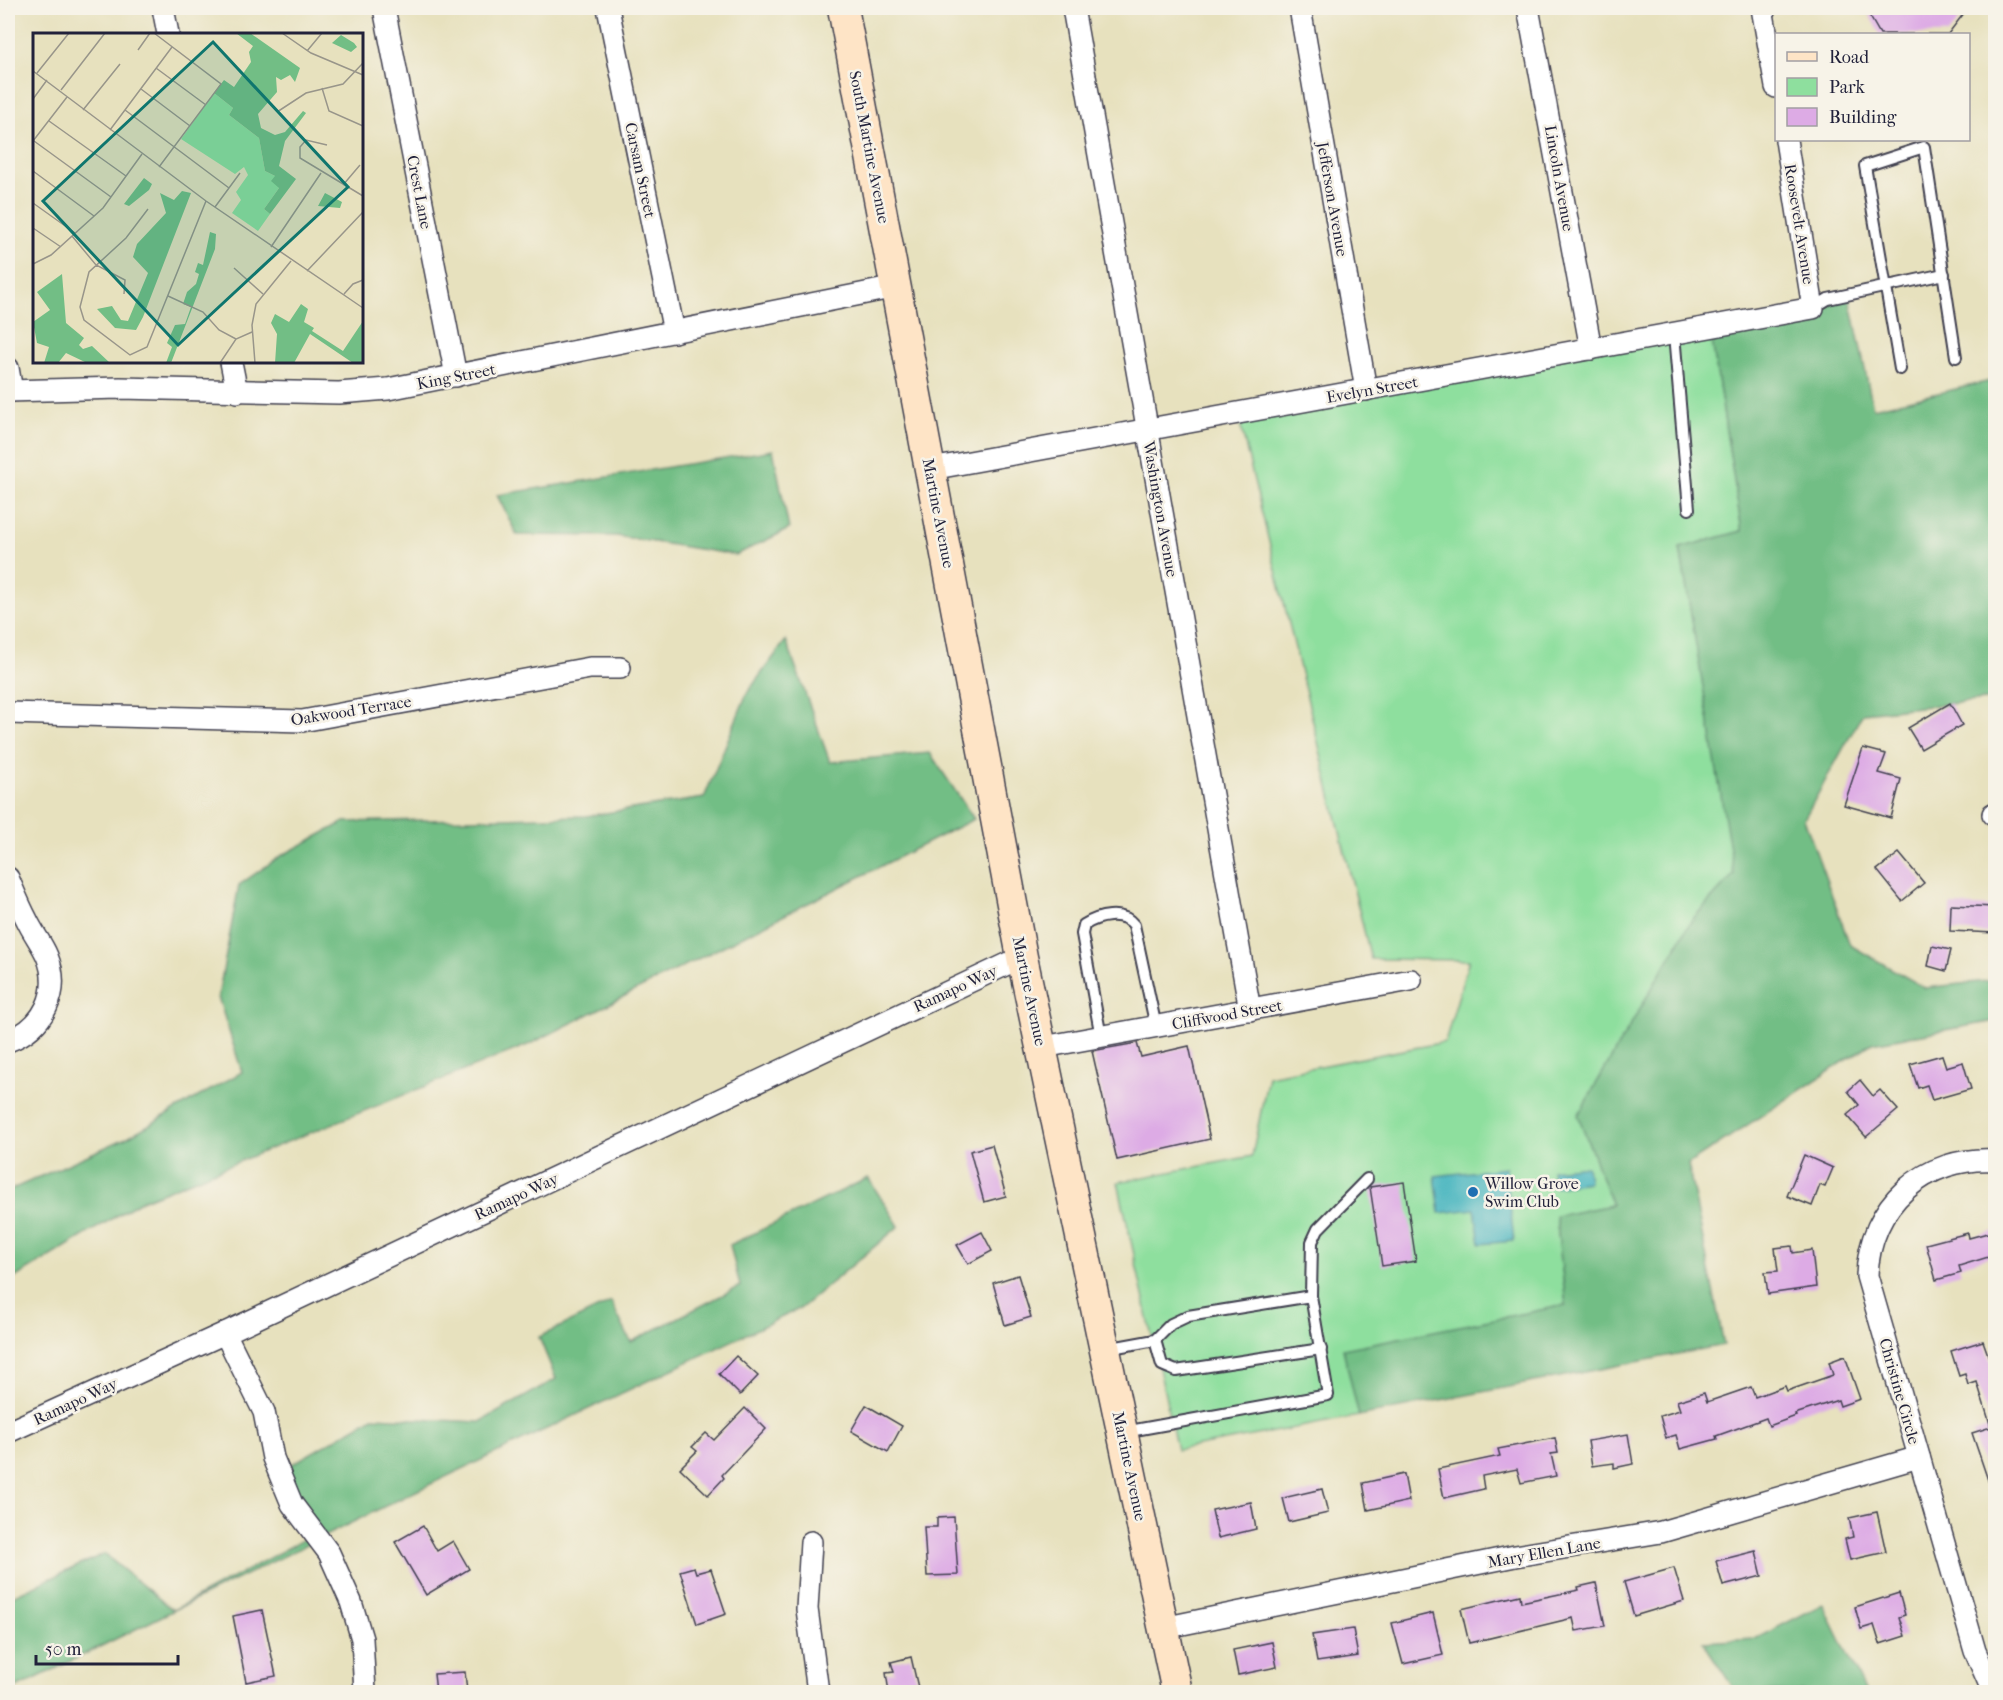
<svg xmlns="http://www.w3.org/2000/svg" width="2003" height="1700" font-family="'IM FELL French Canon',serif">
<rect width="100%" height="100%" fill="#f7f3e8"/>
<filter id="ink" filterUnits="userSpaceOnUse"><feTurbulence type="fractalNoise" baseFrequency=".0167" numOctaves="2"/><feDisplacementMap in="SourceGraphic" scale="12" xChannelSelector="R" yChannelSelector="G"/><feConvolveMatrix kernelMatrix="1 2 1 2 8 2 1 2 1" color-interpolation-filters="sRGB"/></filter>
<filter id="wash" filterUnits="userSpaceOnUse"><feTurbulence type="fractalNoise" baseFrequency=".008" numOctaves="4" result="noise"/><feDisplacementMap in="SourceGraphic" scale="24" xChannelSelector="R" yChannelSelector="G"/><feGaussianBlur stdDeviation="1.35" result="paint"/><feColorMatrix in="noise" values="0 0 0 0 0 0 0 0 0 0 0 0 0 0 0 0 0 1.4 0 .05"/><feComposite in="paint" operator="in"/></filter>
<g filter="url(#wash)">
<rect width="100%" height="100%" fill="#e7e1be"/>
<!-- green -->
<path fill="#8edf9e" stroke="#58806c" stroke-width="1.5" d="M 1710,328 L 1742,531 L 1680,548 L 1735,874 L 1691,921 L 1612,1205 L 1556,1216 L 1566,1305 L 1344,1349 L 1359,1416 L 1177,1450 L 1118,1182 L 1252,1156 L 1268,1076 L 1445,1042 L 1469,960 L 1371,959 L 1239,419 Z"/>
<!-- forest -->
<g fill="#72be85" stroke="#4a7060" stroke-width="1.5">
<path d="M 1850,298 L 1873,408 L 1995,380 L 1995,699 L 1863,713 L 1804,819 L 1850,945 L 1925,988 L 1995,980 L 1995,1021 L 1872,1043 L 1688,1164 L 1724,1345 L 1359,1416 L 1343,1349 L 1566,1305 L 1556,1216 L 1612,1205 L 1578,1115 L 1691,921 L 1734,874 L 1680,548 L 1742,531 L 1710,328 Z"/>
<path d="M 773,450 L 789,529 L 736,555 L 616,536 L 517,535 L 497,495 Z"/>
<path d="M 786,640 L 830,762 L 930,753 L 974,819 L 530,1044 L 141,1201 L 8,1282 L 8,1191 L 126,1138 L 242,1072 L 218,997 L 239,885 L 281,856 L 344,822 L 586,816 L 704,798 L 747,693 Z"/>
<path d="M 868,1178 L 899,1226 L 801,1308 L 414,1492 L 8,1692 L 8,1598 L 104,1554 L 173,1610 L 310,1536 L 275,1474 L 373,1417 L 480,1422 L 556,1379 L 539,1337 L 611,1302 L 631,1342 L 740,1286 L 730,1245 Z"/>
<path d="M 1823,1604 L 1866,1692 L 1736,1692 L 1703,1642 L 1755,1639 Z"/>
</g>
<!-- water -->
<g fill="#48b6c0" stroke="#356c7e" stroke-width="1.5">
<path d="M 1587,1166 L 1589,1182 L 1554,1187 L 1552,1170 Z"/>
<path d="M 1506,1168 L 1514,1241 L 1480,1244 L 1475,1209 L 1440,1213 L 1435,1176 Z"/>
</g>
<g id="blocks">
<!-- building -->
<g fill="#ddabe5">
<path d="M 1865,8 L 1968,8 L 1948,34 L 1880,34 Z"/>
<path d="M 1950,703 L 1962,725 L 1921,749 L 1908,728 Z"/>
<path d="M 1863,748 L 1886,754 L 1879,773 L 1901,779 L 1891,818 L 1844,805 Z"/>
<path d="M 1899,853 L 1924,883 L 1902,901 L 1877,870 Z"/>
<path d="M 1951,905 L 1995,907 L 1995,933 L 1950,931 Z"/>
<path d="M 1932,946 L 1951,950 L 1946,971 L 1928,966 Z"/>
<path d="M 1137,1043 L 1141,1057 L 1189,1046 L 1210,1139 L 1117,1160 L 1092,1051 Z"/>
<path d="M 1942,1055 L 1946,1067 L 1963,1062 L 1971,1089 L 1932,1100 L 1927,1085 L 1918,1088 L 1910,1064 Z"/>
<path d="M 1860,1080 L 1873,1096 L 1880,1090 L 1898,1110 L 1866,1137 L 1847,1115 L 1859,1105 L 1848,1091 Z"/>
<path d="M 992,1145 L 1006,1196 L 984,1202 L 970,1151 Z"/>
<path d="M 1804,1155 L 1833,1168 L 1825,1187 L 1820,1185 L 1812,1206 L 1787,1196 Z"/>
<path d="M 1404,1182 L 1416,1261 L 1382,1266 L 1370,1187 Z"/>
<path d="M 1995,1231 L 1995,1255 L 1959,1266 L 1961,1273 L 1936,1280 L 1926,1244 L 1968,1233 L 1969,1238 Z"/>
<path d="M 982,1232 L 992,1251 L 968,1264 L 957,1245 Z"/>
<path d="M 1792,1246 L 1793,1253 L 1812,1250 L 1816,1287 L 1768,1294 L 1765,1272 L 1778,1271 L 1775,1248 Z"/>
<path d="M 1018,1275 L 1031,1317 L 1005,1325 L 993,1283 Z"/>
<path d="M 1983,1341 L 1991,1363 L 1995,1362 L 1995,1494 L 1993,1495 L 1972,1433 L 1991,1427 L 1977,1382 L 1968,1385 L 1965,1374 L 1959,1376 L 1951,1351 Z"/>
<path d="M 736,1356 L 758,1376 L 740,1395 L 719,1374 Z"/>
<path d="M 1845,1356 L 1860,1399 L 1840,1406 L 1838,1400 L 1795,1414 L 1796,1416 L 1769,1426 L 1766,1418 L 1716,1436 L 1717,1439 L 1680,1449 L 1676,1435 L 1666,1438 L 1660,1416 L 1680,1410 L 1677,1401 L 1704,1393 L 1707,1402 L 1751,1387 L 1755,1397 L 1785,1386 L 1787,1391 L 1833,1375 L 1829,1362 Z"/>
<path d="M 866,1405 L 902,1426 L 888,1452 L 851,1431 Z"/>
<path d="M 745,1408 L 766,1429 L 722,1475 L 724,1478 L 708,1495 L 680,1468 L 697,1451 L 692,1447 L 706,1433 L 714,1440 Z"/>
<path d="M 1628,1434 L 1633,1464 L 1614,1468 L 1614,1463 L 1592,1466 L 1588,1441 Z"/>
<path d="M 1555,1438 L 1558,1453 L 1551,1454 L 1556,1476 L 1521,1483 L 1517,1469 L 1482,1476 L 1484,1489 L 1444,1498 L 1438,1469 L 1500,1456 L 1498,1449 Z"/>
<path d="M 1404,1474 L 1409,1501 L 1368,1510 L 1363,1483 Z"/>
<path d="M 1322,1489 L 1328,1513 L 1289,1522 L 1283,1498 Z"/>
<path d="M 1251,1502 L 1256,1529 L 1218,1538 L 1212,1510 Z"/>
<path d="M 1877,1512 L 1886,1552 L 1850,1560 L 1845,1539 L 1853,1537 L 1849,1518 Z"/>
<path d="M 954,1517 L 958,1575 L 927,1576 L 924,1527 L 937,1527 L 937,1518 Z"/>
<path d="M 423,1526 L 437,1551 L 453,1541 L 469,1569 L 426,1595 L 395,1542 Z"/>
<path d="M 1756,1551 L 1762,1576 L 1723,1586 L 1716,1561 Z"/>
<path d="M 694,1567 L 696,1573 L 711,1569 L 726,1614 L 697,1624 L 680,1571 Z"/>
<path d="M 1674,1568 L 1684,1601 L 1634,1616 L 1624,1582 Z"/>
<path d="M 1596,1583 L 1605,1626 L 1576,1631 L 1573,1618 L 1469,1643 L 1461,1609 L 1520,1595 L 1521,1602 L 1579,1590 L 1578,1587 Z"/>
<path d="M 1899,1593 L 1905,1615 L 1899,1617 L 1905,1636 L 1880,1644 L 1874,1625 L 1861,1629 L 1855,1607 Z"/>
<path d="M 262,1610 L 276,1676 L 246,1682 L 233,1616 Z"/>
<path d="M 1433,1613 L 1443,1655 L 1403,1664 L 1392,1623 Z"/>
<path d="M 1353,1629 L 1358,1656 L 1317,1662 L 1312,1635 Z"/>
<path d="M 1272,1642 L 1277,1667 L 1238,1675 L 1233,1650 Z"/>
<path d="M 911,1657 L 919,1692 L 889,1692 L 886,1673 L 894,1672 L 891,1662 Z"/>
<path d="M 465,1672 L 467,1692 L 436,1692 L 434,1674 Z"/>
</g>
</g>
</g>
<g filter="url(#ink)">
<use href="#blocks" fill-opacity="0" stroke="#403f4f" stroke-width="1.5"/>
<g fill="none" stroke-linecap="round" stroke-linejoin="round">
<defs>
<g id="lane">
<path d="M 1813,308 L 1828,299 L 1944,274"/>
<path d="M 1674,334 L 1689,509"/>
<path d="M 1900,369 L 1865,166 L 1924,147 L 1956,357"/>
<path d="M 1101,1037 L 1082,934 L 1084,925 C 1098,916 1122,910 1134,925 L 1156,1027"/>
<path d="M 1311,1296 L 1312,1242 L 1318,1229 L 1367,1179"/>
<path d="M 1155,1340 L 1162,1365 L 1176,1371 L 1321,1349"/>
<path d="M 1106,1349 L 1155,1340 L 1171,1324 L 1188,1316 L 1311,1296 L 1328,1395 L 1124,1432"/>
</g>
<g id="street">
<path d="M 163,8 L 168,34"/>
<path d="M 384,8 L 456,376"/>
<path d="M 608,8 L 674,332"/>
<path d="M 1073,8 L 1250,1010"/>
<path d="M 1300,8 L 1366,390"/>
<path d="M 1528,8 L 1591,349"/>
<path d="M 1762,8 L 1776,87"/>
<path d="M 231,362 L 237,392"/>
<path d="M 8,368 L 12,391"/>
<path d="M 8,391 L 120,388 L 339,393 L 388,389 L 896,287"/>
<path d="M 931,469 L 1813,308 L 1786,140"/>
<path d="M 8,713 L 302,721 L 590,668 L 620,668"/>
<path d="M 1993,814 L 1996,815"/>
<path d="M 8,878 C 14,892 20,907 27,920 C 33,933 42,944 47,956 C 62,993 43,1028 8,1041"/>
<path d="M 1043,1047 L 1411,980"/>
<path d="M 225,1333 L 264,1412 L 273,1458 L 292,1504 L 329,1553 L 351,1602 L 362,1639 L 365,1692"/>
<path d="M 8,1432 L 225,1333 L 1022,957"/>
<path d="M 811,1542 L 807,1609 L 818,1692"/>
<path d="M 1163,1628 L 1515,1556 L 1661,1532 L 1919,1457"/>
<path d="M 1993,1692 L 1975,1651 L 1867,1276 C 1869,1205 1925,1155 1996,1160"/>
</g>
<path id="secondary" d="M 843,8 L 1022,957 L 1177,1692"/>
</defs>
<!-- lane casing -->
<use href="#lane" stroke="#403f4f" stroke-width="14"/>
<!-- street casing -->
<use href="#street" stroke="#403f4f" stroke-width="24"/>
<!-- secondary casing -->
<use href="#secondary" stroke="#403f4f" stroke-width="33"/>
<!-- lane -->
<use href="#lane" stroke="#fff" stroke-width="10"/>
<!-- street -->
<use href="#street" stroke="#fff" stroke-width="21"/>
<!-- secondary -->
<use href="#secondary" stroke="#fee4c6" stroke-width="30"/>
</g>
</g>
<!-- markers -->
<circle fill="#1f6fb2" stroke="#f7f3e8" stroke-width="2" cx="1473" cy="1192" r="6"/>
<g text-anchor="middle" stroke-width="5" stroke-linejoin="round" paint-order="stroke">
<!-- street labels -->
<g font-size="16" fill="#22223b" stroke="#f7f3e8">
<text transform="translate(870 147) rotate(79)" y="6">South Martine Avenue</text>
<text transform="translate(641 170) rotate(78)" y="6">Carsam Street</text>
<text transform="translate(1560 178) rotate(80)" y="6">Lincoln Avenue</text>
<text transform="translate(420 192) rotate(79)" y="6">Crest Lane</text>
<text transform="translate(1333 199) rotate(80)" y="6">Jefferson Avenue</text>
<text transform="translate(1800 224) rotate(81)" y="6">Roosevelt Avenue</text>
<text transform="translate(456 376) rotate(-11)" y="6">King Street</text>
<text transform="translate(1372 389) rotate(-10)" y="6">Evelyn Street</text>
<text transform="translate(1161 509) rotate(80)" y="6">Washington Avenue</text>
<text transform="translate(939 513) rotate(79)" y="6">Martine Avenue</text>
<text transform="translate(351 710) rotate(-9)" y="6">Oakwood Terrace</text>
<text transform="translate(955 988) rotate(-25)" y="6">Ramapo Way</text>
<text transform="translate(1030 991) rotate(78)" y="6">Martine Avenue</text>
<text transform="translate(1227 1014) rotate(-10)" y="6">Cliffwood Street</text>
<text transform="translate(516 1196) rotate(-25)" y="6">Ramapo Way</text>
<text transform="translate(1900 1391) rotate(74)" y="6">Christine Circle</text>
<text transform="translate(75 1401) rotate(-25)" y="6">Ramapo Way</text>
<text transform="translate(1130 1466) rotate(78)" y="6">Martine Avenue</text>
<text transform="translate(1544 1552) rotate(-10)" y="6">Mary Ellen Lane</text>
</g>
<!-- poi labels -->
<g font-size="16" fill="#22223b" stroke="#f7f3e8" text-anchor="start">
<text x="1485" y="1189">Willow Grove<tspan x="1485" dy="18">Swim Club</tspan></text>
</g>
</g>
<!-- overview -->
<g transform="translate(33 33)">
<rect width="330" height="330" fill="#e7e1be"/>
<path d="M 181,60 L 200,75 L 196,82 L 226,105 L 232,138 L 242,143 L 246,155 L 231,176 L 237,181 L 225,198 L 199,180 L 208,167 L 203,159 L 215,142 L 211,134 L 202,141 L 148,106 Z" fill="#8edf9e"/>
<path d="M 203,0 L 217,0 L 267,35 L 262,49 L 257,42 L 248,47 L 243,44 L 244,59 L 225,81 L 228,95 L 242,102 L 252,99 L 270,78 L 273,80 L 252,108 L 246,133 L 263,146 L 237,181 L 231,176 L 246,155 L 238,148 L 242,143 L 232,138 L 226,105 L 196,82 L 200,75 L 181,60 L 191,47 L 201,54 L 218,29 L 216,19 L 220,13 ZM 308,2 L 321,10 L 324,14 L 318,19 L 299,10 ZM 111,145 L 119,151 L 116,157 L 96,173 L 91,171 ZM 149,158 L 158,160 L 110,284 L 103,297 L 82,295 L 64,276 L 79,273 L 88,287 L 95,288 L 115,240 L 100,224 L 104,211 L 133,180 L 127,160 L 141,167 ZM 292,160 L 309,169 L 307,175 L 285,173 ZM 177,199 L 183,201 L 182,216 L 138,330 L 133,330 L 139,314 L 134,310 L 142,292 L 152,291 L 158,274 L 150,271 L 154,259 L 163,251 L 166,241 L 162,239 L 165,230 L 170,232 ZM 29,241 L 33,290 L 51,305 L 46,312 L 50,316 L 59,313 L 77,330 L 54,330 L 33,320 L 25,330 L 11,330 L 16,314 L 4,310 L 0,289 L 17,277 L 4,259 ZM 268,271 L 275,276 L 271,289 L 281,295 L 279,298 L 310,318 L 330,288 L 330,330 L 320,330 L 277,301 L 261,330 L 242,330 L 244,301 L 238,290 L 242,281 L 256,289 Z" fill="#72be85"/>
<path fill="none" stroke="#98958a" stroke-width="1.5" d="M 121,0 L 188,51 L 126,134M 249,0 L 278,20 L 330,42M 105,17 L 117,0M 274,18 L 289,0M 123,35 L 173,72M 0,38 L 173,168 L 330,275M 4,40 L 36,0M 289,55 L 296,78 L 330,93M 108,56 L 157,93M 28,57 L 72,0M 0,66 L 14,47M 50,77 L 87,31M 92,77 L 196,155M 244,79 L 273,60 L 310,51 L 330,30M 16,88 L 93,143M 77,97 L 139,14M 0,108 L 34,64M 1,108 L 78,164M 294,112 L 273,107 L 267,114 L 267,125 L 330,163M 0,138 L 61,183M 310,152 L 327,132M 0,170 L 42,200M 182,174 L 207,140M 115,176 L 93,205 L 56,239 L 47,274 L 51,287 L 97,322 L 114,314 L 173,168M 0,195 L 28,214M 39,203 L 63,232 L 92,247 L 91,261M 238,214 L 288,140M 0,231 L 18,222 L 70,175 L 109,121M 201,235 L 230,261M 274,238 L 330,179M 311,261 L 320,251 L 330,247M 135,263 L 170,279 L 186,297 L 203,306M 187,330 L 203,306 L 219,299M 222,330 L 219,292 L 223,271 L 258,228"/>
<path fill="#0f766e" fill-opacity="0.15" stroke="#0f766e" stroke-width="3" d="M 180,9 L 315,154 L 145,312 L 10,168 Z"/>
<rect width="330" height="330" fill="none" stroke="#22223b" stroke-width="3"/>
</g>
<!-- margin -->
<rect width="2003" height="1700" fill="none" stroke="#f7f3e8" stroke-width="30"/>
<!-- legend -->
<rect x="1775" y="33" width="195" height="108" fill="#f7f3e8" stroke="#a29fa3" stroke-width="1.5"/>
<rect x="1787" y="52" width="30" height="9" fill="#fee4c6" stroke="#a29fa3" stroke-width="1.5"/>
<text x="1829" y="63" font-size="18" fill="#22223b">Road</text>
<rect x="1787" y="78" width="30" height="18" fill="#8edf9e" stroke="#a29fa3" stroke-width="1.5"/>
<text x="1829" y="93" font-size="18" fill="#22223b">Park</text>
<rect x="1787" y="108" width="30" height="18" fill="#ddabe5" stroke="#a29fa3" stroke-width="1.5"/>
<text x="1829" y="123" font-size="18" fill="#22223b">Building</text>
<!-- scale -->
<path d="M36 1655v9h142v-9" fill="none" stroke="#22223b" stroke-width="3"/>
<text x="45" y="1655" font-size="18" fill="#22223b" stroke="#f7f3e8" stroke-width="4.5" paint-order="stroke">50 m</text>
</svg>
